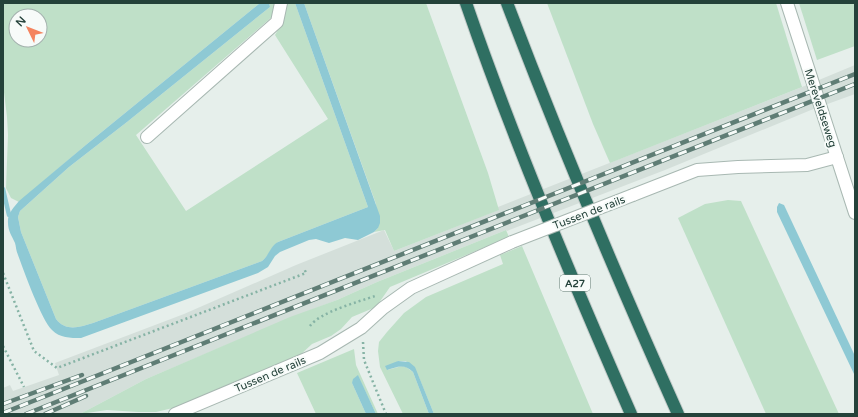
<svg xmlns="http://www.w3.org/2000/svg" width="858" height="417" font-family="'Varela Round',sans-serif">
<rect width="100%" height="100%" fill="#e6efeb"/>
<!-- built -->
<path fill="#d4dfda" d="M 855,65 L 855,94 L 811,110 L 665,170 L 507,231 L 506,230 L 377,282 L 337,300 L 290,318 L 146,379 L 80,414 L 3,414 L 3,388 L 10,385 L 13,391 L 59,375 L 55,363 L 184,314 L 296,265 L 384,230 L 394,251 L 498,210 L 498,207 L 802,87 Z"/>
<!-- green -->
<g fill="#bfe0c8" fill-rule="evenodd">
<path d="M 3,3 L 260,3 L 87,144 L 19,202 L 11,198 L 6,188 L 8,135 L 7,117 L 3,84 ZM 16,16 L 40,16 L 40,40 L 16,40 Z"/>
<path d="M 269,3 L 277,3 L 273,16 L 136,135 L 186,211 L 328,119 L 275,35 L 279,28 L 277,26 L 285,3 L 295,3 L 368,207 L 278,242 C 271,247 269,256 262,261 L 93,323 C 80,327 66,332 56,319 L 21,232 L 18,217 L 20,211 L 69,167 L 127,122 L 270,7 Z"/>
<path d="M 304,3 L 426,3 L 488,173 L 499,210 L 394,251 L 385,230 L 374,232 L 378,228 L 376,204 Z"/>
<path d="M 547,3 L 776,3 L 802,87 L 610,163 L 593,124 Z"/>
<path d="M 799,3 L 855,3 L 855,46 L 817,60 Z"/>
<path d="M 728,200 L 741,201 L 839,414 L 766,414 L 678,218 L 705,204 Z"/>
<path d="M 506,230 L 509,237 L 390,287 L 376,307 L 352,317 L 341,329 L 331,336 L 312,344 L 298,357 L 173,408 L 156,412 L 138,412 L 107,410 L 80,414 L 146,379 L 290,317 L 337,300 L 377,282 Z"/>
<path d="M 522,246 L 593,414 L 434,414 L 418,375 L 406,361 L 398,361 L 387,370 L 402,366 L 406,367 L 413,372 L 429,414 L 403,414 L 380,367 L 378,351 L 379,342 L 387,332 L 404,313 L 426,297 L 503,264 L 500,255 Z"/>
<path d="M 354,349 L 356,365 L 378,414 L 376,414 L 358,376 L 352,383 L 366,414 L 316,414 L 297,373 Z"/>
</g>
<!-- water -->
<g fill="#8ec9d4">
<path d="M 260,3 L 269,3 L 270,7 L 127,122 L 69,167 L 20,211 L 18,217 L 21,232 L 56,319 C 66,332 80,327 93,323 L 262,261 C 269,256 270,246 278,242 L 368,207 L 295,3 L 304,3 L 380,216 L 380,223 L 378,228 L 374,232 L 358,240 L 345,238 L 329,243 L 316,239 L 309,240 L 280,252 L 275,256 L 268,267 L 258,273 L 81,338 C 70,338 60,338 52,330 C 42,321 23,269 18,255 C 16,251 16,246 15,243 C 12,236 8,231 8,223 C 7,214 14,207 19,201 L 87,144 Z"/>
<path d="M 779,203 L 784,205 L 855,356 L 855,376 L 777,212 L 777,207 Z"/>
<path d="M 398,361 L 409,362 L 415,367 L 434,414 L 429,414 L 413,372 C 404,363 397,367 387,370 L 385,366 Z"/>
<path d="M 358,375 L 376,414 L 366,414 L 352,383 L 353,379 Z"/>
</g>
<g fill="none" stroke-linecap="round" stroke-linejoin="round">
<!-- stream -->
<path stroke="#8ec9d4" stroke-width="4.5" d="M 3,189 L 9,215"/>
<defs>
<g id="minor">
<path d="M 787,3 L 855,213"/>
<path d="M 147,137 L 277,22 L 281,3"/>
<path d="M 633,195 L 697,170 L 738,167 L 807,165 L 837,157"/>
<path d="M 175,414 L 320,353 L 361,328 L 383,308 L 411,288 L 512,242"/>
</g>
<g id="highway">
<path d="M 466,3 C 514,142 572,279 631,414"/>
<path d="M 507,3 C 560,142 617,278 678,414"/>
</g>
</defs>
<!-- minor casing -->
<use href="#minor" stroke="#a8b8b2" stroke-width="14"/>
<!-- highway casing -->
<use href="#highway" stroke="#c2cac8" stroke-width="14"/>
<!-- path -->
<g stroke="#86b3a5" stroke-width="2.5" stroke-dasharray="2 3" stroke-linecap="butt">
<path d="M 3,273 L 34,351 L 57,368 L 306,273 L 304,268"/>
<path d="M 310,326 C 320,312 358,302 375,296"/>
<path d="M 363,342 L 364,360 L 386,414"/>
<path d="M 3,346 L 24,387"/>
</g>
<!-- minor -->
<use href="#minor" stroke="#fff" stroke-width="12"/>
<!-- highway -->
<use href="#highway" stroke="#2f6f62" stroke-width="12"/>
<defs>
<g id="rail">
<path d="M 3,404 L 82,375"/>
<path d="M 3,413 L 855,74"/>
<path d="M 26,414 L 855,84"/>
<path d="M 45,414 L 86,396"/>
</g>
</defs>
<!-- rail casing -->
<use href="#rail" stroke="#5f7d75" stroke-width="4.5"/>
<!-- rail -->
<use href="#rail" stroke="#f7fbf9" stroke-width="3" stroke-dasharray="9" stroke-linecap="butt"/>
<defs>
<path id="minor-bridge" d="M 512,242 L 633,195"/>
</defs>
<!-- minor-bridge casing -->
<use href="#minor-bridge" stroke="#a8b8b2" stroke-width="14" stroke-linecap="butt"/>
<!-- minor-bridge -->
<use href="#minor-bridge" stroke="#fff" stroke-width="12"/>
</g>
<g text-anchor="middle" stroke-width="4" stroke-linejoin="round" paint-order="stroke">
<!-- shield labels -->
<rect fill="#f7fbf9" stroke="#637a73" stroke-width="1" x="560" y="275" width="30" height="16" rx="3"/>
<g font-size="10" font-weight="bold" fill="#24423a">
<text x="575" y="287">A27</text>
</g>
<!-- street labels -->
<g font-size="11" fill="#24423a" stroke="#f7fbf9">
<text transform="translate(821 108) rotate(72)" y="4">Mereveldseweg</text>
<text transform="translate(589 212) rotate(-21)" y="4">Tussen de rails</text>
<text transform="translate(270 374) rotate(-23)" y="4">Tussen de rails</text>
</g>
</g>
<!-- border -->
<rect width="858" height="417" fill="none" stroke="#24423a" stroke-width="8"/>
<!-- north arrow -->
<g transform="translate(28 28) rotate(313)"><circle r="19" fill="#f7fbf9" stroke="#a3b1ad"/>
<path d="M0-3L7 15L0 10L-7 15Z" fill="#f4845f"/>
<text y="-6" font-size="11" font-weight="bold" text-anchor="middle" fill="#24423a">N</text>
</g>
</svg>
